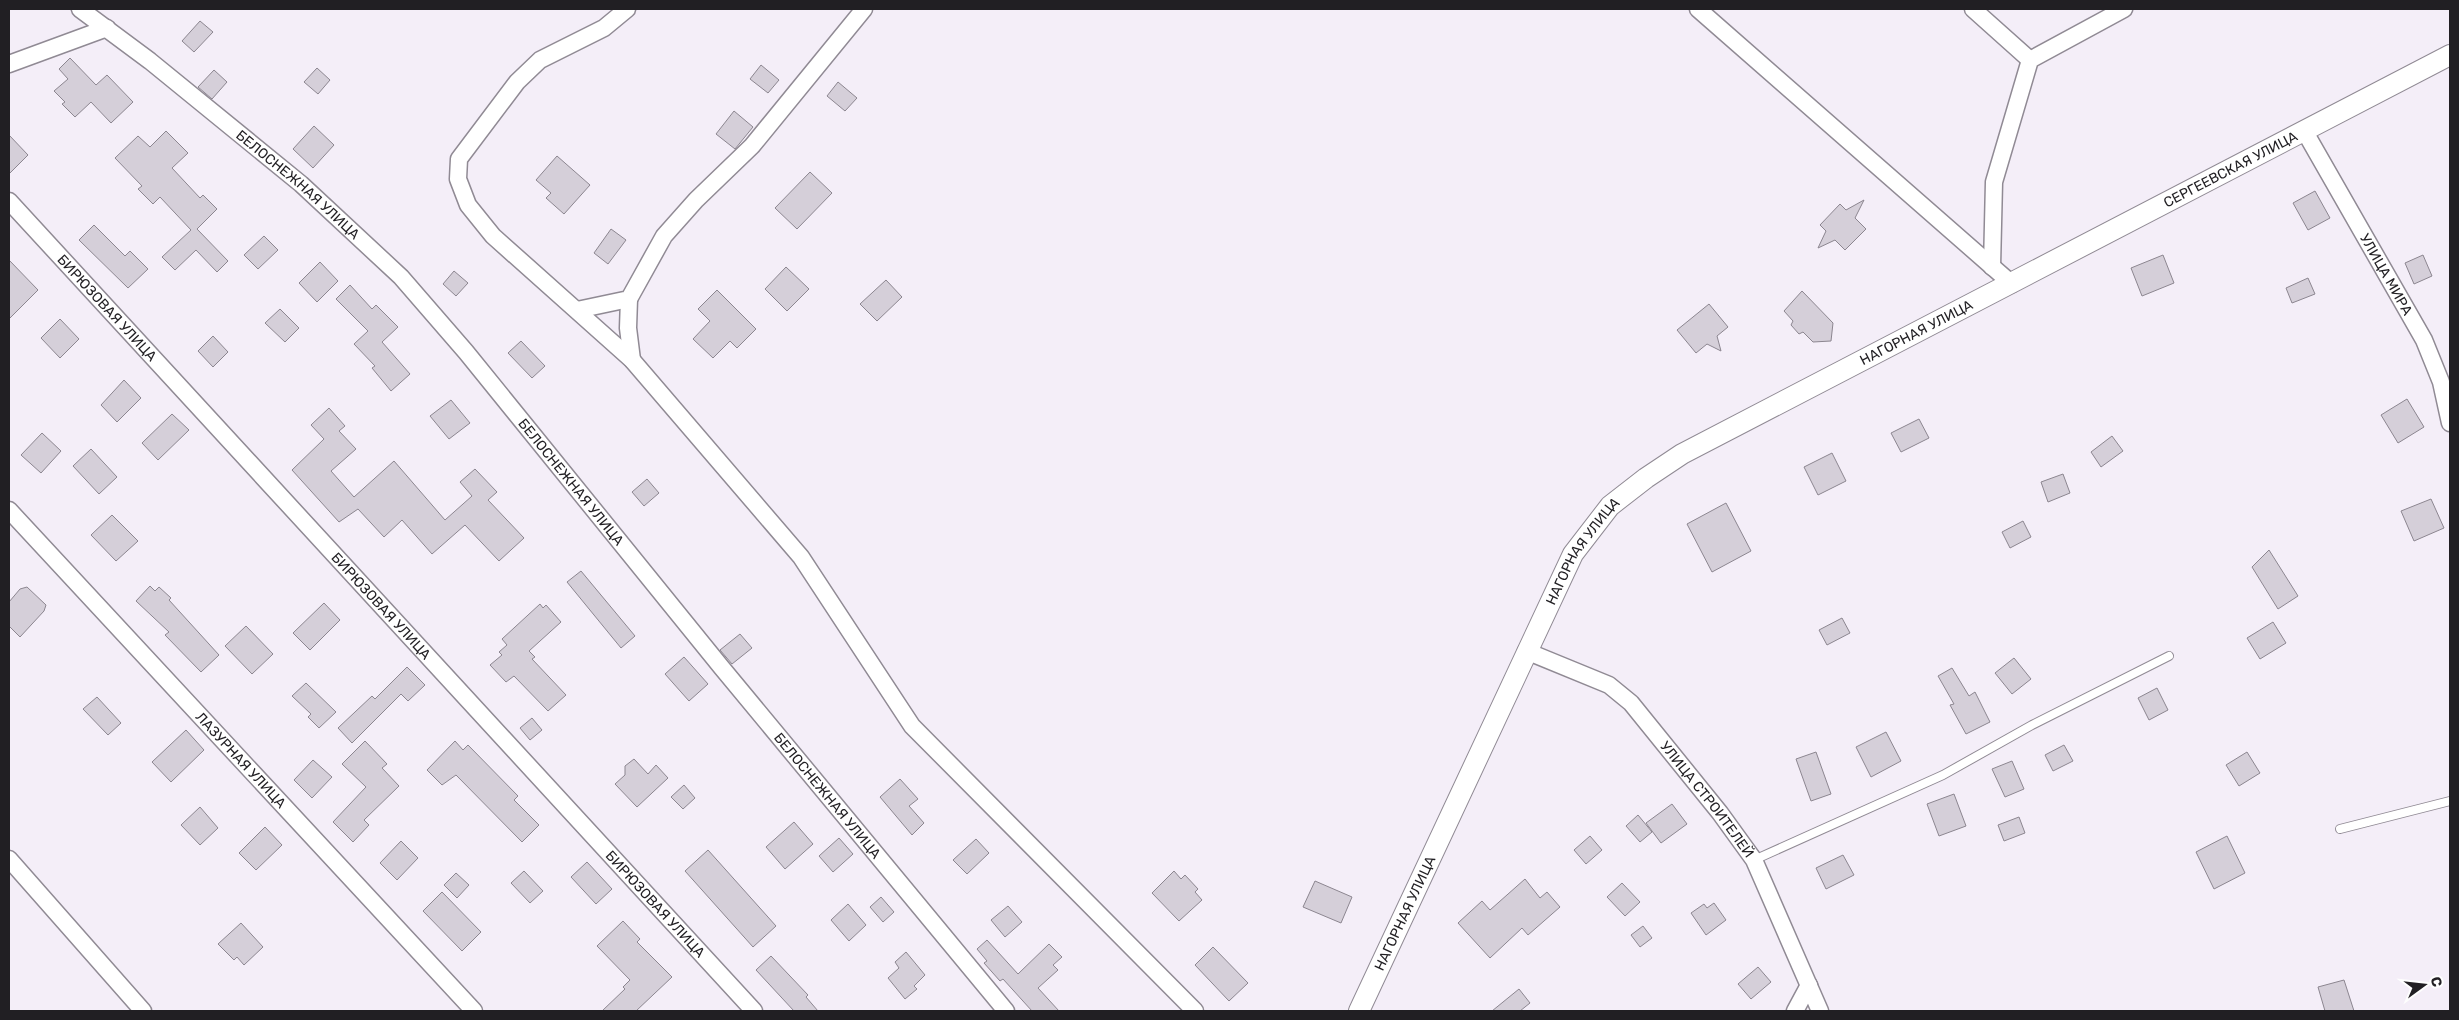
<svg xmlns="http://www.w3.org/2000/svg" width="2459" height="1020" font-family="Rubik,sans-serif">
<rect width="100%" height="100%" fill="#f4eef8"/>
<!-- building -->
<g fill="#d5cfd9" stroke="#8c8690">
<path d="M 200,21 L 213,32 L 194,52 L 182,41 Z"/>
<path d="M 70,58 L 96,85 L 107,75 L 133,102 L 111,123 L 91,102 L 75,117 L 62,104 L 65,102 L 54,91 L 68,79 L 59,69 Z"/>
<path d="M 761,65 L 779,80 L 768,93 L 750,79 Z"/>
<path d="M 317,68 L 330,80 L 318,94 L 304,82 Z"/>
<path d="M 214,70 L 227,82 L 212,99 L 198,87 Z"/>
<path d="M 838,82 L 857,98 L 845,111 L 827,96 Z"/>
<path d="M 734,111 L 753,127 L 735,149 L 716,134 Z"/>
<path d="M 314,126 L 334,145 L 313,168 L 293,149 Z"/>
<path d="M 166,131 L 188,153 L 172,168 L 200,198 L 203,195 L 217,209 L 197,229 L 228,261 L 217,272 L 196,250 L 175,270 L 162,257 L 191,230 L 160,197 L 153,204 L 138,189 L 142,186 L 115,158 L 138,136 L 150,147 Z"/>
<path d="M 9,135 L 28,155 L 9,174 Z"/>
<path d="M 557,156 L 590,185 L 564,214 L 546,198 L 551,193 L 536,180 Z"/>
<path d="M 810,172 L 832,193 L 797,229 L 775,208 Z"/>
<path d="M 2315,191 L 2330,218 L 2308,230 L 2293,203 Z"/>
<path d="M 1864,200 L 1855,218 L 1866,229 L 1845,250 L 1835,240 L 1818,248 L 1826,231 L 1820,225 L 1840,204 L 1846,210 Z"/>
<path d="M 94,225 L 125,256 L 130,251 L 148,269 L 128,288 L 79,240 Z"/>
<path d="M 611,229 L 626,240 L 608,264 L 594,253 Z"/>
<path d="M 264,236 L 278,250 L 258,269 L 244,255 Z"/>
<path d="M 2163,255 L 2174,283 L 2142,296 L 2131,268 Z"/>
<path d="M 2423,255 L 2432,276 L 2414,284 L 2405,263 Z"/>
<path d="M 9,260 L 38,290 L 9,319 Z"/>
<path d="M 320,262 L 338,281 L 317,302 L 299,283 Z"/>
<path d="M 786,267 L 809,289 L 787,311 L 765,289 Z"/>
<path d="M 454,271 L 468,283 L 456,296 L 443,284 Z"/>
<path d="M 2308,278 L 2315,294 L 2292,303 L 2286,288 Z"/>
<path d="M 886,280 L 902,297 L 877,321 L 860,304 Z"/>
<path d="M 350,285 L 372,309 L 376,305 L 398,327 L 382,342 L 410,374 L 391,391 L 372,368 L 375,366 L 354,344 L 368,331 L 336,299 Z"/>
<path d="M 717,290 L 756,329 L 737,348 L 730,341 L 713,358 L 693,339 L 710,321 L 698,309 Z"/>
<path d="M 1802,291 L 1833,323 L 1831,341 L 1813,342 L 1803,332 L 1799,334 L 1791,325 L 1793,321 L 1784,311 Z"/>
<path d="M 1709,304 L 1728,327 L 1717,336 L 1721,351 L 1707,344 L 1696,353 L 1677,330 Z"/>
<path d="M 280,309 L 299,328 L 285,342 L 265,323 Z"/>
<path d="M 60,319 L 79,339 L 60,358 L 41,338 Z"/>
<path d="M 213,336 L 228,352 L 213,367 L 198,351 Z"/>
<path d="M 521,341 L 545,366 L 532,378 L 508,353 Z"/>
<path d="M 124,380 L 141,398 L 117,422 L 101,405 Z"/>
<path d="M 2407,399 L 2424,427 L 2398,443 L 2381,415 Z"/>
<path d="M 451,400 L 470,423 L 449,439 L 430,416 Z"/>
<path d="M 329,408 L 345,426 L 339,431 L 356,449 L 331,471 L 354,497 L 394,461 L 445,520 L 472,496 L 460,482 L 475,469 L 497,492 L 488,500 L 524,538 L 499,561 L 465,525 L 432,554 L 402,520 L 384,537 L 358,509 L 339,522 L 292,470 L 324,439 L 311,425 Z"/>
<path d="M 172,414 L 189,430 L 158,460 L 142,443 Z"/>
<path d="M 1919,419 L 1929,438 L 1901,452 L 1891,433 Z"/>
<path d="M 42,433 L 61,451 L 41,473 L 21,455 Z"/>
<path d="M 2112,436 L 2123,451 L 2101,467 L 2091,452 Z"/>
<path d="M 91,449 L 117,477 L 99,494 L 73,466 Z"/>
<path d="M 1832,453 L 1846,481 L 1818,495 L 1804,467 Z"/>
<path d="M 2063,474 L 2070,493 L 2048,502 L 2041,482 Z"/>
<path d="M 647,479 L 659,493 L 644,506 L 632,492 Z"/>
<path d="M 2431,499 L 2444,528 L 2414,541 L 2401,511 Z"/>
<path d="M 1726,503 L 1751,551 L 1712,572 L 1687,524 Z"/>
<path d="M 112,515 L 138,541 L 116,561 L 91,535 Z"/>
<path d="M 2023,521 L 2031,537 L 2010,548 L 2002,532 Z"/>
<path d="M 2269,550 L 2298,596 L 2278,609 L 2252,567 Z"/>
<path d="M 581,571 L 635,636 L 621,648 L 567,582 Z"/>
<path d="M 150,586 L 155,591 L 159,587 L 171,598 L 169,600 L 219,655 L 201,672 L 165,635 L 169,632 L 136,601 Z"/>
<path d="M 27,587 L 46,605 L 44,611 L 20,637 L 9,626 L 9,602 L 20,589 Z"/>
<path d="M 324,603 L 340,620 L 310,650 L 293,633 Z"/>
<path d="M 540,604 L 543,608 L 546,605 L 561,622 L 529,651 L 535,657 L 532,659 L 566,695 L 548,711 L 514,676 L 506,682 L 490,665 L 502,655 L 499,652 L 507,645 L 502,639 Z"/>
<path d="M 1842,618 L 1850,633 L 1827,645 L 1819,630 Z"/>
<path d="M 2273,622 L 2286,643 L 2260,659 L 2247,638 Z"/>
<path d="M 246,626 L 273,654 L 252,674 L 225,646 Z"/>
<path d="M 740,634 L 752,648 L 732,664 L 720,650 Z"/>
<path d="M 684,657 L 708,684 L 689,701 L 665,674 Z"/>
<path d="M 2014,658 L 2031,679 L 2012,694 L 1995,673 Z"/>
<path d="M 407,667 L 425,685 L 408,701 L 401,694 L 352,743 L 338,728 L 372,696 L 375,699 Z"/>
<path d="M 1952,668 L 1969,696 L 1975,692 L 1990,722 L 1966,734 L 1950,705 L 1954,704 L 1938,676 Z"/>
<path d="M 306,683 L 336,712 L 319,728 L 308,717 L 311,714 L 292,696 Z"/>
<path d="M 2157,688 L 2168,710 L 2149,720 L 2138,698 Z"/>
<path d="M 97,697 L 121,723 L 108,735 L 83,709 Z"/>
<path d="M 532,718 L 542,730 L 530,740 L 520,728 Z"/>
<path d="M 186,730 L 204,750 L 171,782 L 152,762 Z"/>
<path d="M 1886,732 L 1901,761 L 1871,777 L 1856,747 Z"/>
<path d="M 365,741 L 387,764 L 382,768 L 399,786 L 364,820 L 369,825 L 353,842 L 333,822 L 366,787 L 342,764 Z"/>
<path d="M 455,741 L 463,750 L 468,745 L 518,796 L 514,800 L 539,825 L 522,842 L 456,775 L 442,785 L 427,770 Z"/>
<path d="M 2064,745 L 2073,761 L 2053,771 L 2045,755 Z"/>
<path d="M 1816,752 L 1831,794 L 1811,801 L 1796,759 Z"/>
<path d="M 2247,752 L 2260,773 L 2239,786 L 2226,765 Z"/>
<path d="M 634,759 L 648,774 L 656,765 L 668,778 L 637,807 L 615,784 L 625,775 L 625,766 Z"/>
<path d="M 313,760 L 332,777 L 312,798 L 294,780 Z"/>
<path d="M 2012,761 L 2024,789 L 2005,797 L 1992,769 Z"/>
<path d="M 900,779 L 918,799 L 909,806 L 924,823 L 912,835 L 880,797 Z"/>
<path d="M 684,785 L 695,798 L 683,809 L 671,797 Z"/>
<path d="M 1954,794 L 1966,826 L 1939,836 L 1927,804 Z"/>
<path d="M 1672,804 L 1687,824 L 1661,843 L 1646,823 Z"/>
<path d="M 200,807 L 218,828 L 200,845 L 181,825 Z"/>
<path d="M 1638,815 L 1652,832 L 1640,842 L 1626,826 Z"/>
<path d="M 2019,817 L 2025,833 L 2004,841 L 1998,825 Z"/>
<path d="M 794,822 L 813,844 L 785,869 L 766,847 Z"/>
<path d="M 265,827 L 282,845 L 256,870 L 239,853 Z"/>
<path d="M 1590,836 L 1602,850 L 1586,864 L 1574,850 Z"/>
<path d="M 2227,836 L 2245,873 L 2214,889 L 2196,852 Z"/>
<path d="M 839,838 L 853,854 L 833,872 L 819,856 Z"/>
<path d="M 976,839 L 989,853 L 967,874 L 953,860 Z"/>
<path d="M 401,841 L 418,858 L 397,880 L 380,863 Z"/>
<path d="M 708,850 L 776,926 L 753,947 L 685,871 Z"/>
<path d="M 1843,855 L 1854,875 L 1826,889 L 1816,868 Z"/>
<path d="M 587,862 L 612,889 L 596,904 L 571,877 Z"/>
<path d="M 524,871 L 543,891 L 530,903 L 511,883 Z"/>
<path d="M 1174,871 L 1181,879 L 1185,875 L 1198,889 L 1195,892 L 1202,900 L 1179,921 L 1152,893 Z"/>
<path d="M 456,873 L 469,885 L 457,898 L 444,885 Z"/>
<path d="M 1525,879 L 1540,898 L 1547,892 L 1560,907 L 1528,935 L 1522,928 L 1490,958 L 1458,923 L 1482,901 L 1490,910 Z"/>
<path d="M 1315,881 L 1352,897 L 1341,923 L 1303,907 Z"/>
<path d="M 1622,883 L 1640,902 L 1625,916 L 1607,897 Z"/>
<path d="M 442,892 L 481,932 L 462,951 L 423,911 Z"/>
<path d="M 881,897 L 894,912 L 883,922 L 870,907 Z"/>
<path d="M 1714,903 L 1726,920 L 1706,935 L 1691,913 L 1704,904 L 1707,908 Z"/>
<path d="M 848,904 L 866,925 L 849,941 L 831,920 Z"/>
<path d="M 1008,906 L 1022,922 L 1005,937 L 991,920 Z"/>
<path d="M 623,921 L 640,939 L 637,942 L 672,977 L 636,1011 L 602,1011 L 625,989 L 623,987 L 630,980 L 597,946 Z"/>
<path d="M 241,923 L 263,947 L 244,965 L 237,957 L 234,960 L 218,944 Z"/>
<path d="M 1643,926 L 1652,938 L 1640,947 L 1631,935 Z"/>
<path d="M 987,940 L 1018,974 L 1049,944 L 1062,957 L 1053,965 L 1058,970 L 1038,988 L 1059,1011 L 1032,1011 L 1003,979 L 1000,981 L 984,963 L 987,961 L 977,949 Z"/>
<path d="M 1213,947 L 1248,983 L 1229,1001 L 1195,965 Z"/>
<path d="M 906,952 L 925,975 L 914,986 L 917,989 L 905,999 L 888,978 L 899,968 L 895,962 Z"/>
<path d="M 771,956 L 808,995 L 806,997 L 818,1011 L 794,1011 L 756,970 Z"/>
<path d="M 1758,967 L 1771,982 L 1751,999 L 1738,984 Z"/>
<path d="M 2344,980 L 2354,1011 L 2325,1011 L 2318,987 Z"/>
<path d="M 1519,989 L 1530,1003 L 1520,1011 L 1492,1011 Z"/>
</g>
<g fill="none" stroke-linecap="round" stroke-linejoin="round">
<defs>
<g id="service">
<path d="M 2340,829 L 2450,801"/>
<path d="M 1754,860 L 1943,775 L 2032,725 L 2169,656"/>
</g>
<g id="minor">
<path id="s1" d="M 80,9 L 150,61 L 301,184 L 401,277 L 466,352 L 722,668 L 1006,1011"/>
<path d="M 627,9 L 604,28 L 540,60 L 517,82 L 459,159 L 458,179 L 468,205 L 493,236 L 632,360 L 801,557 L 912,726 L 1195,1011"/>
<path d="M 1698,9 L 2012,284"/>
<path d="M 1973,9 L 2030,60"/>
<path d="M 9,64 L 107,28"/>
<path id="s2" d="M 2305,132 L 2424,340 L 2441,382 L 2450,423"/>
<path id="s3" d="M 9,201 L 754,1011"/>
<path d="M 1992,267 L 1994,182 L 2030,60 L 2124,9"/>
<path d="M 629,299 L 628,328 L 632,360"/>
<path d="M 577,310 L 629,299 L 664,236 L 696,200 L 752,146 L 864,9"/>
<path id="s4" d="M 9,510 L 474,1011"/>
<path id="s5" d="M 1526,651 L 1609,685 L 1631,703 L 1720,813 L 1754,860 L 1820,1011"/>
<path d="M 9,859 L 143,1011"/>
<path d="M 1795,1011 L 1809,985"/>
</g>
<g id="tertiary">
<path id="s6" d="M 1359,1011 L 1573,554 L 1610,506 L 1646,478 L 1682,454 L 2450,55"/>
</g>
</defs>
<!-- service casing -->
<use href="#service" stroke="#908a94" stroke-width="10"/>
<!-- minor casing -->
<use href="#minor" stroke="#908a94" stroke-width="19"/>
<!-- tertiary casing -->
<use href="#tertiary" stroke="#908a94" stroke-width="22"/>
<!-- service -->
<use href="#service" stroke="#fff" stroke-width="8"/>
<!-- minor -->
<use href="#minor" stroke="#fff" stroke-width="16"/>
<!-- tertiary -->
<use href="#tertiary" stroke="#fff" stroke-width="20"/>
</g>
<g text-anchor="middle" stroke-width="4" stroke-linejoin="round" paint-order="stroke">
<!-- street labels -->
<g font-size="14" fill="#211f23" stroke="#fefefe">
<text dy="5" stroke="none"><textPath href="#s6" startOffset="1272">СЕРГЕЕВСКАЯ УЛИЦА</textPath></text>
<text dy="5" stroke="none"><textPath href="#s1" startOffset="280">БЕЛОСНЕЖНАЯ УЛИЦА</textPath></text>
<text dy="5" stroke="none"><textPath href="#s2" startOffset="164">УЛИЦА МИРА</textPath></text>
<text dy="5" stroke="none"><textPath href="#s3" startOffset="145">БИРЮЗОВАЯ УЛИЦА</textPath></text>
<text dy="5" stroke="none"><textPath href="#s6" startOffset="918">НАГОРНАЯ УЛИЦА</textPath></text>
<text dy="5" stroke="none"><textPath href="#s1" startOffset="685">БЕЛОСНЕЖНАЯ УЛИЦА</textPath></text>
<text dy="5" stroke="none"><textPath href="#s6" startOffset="512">НАГОРНАЯ УЛИЦА</textPath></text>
<text dy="5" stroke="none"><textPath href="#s3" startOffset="550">БИРЮЗОВАЯ УЛИЦА</textPath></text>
<text dy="5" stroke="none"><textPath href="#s4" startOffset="341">ЛАЗУРНАЯ УЛИЦА</textPath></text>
<text dy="5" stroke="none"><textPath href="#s1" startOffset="1090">БЕЛОСНЕЖНАЯ УЛИЦА</textPath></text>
<text dy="5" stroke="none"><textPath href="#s5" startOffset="241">УЛИЦА СТРОИТЕЛЕЙ</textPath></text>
<text dy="5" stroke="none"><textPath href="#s3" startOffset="955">БИРЮЗОВАЯ УЛИЦА</textPath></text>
<text dy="5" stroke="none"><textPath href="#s6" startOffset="108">НАГОРНАЯ УЛИЦА</textPath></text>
</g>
</g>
<!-- border -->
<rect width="2459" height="1020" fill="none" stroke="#211f23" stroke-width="20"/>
<!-- north arrow -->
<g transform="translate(2424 985) rotate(75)" stroke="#fefefe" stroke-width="4" paint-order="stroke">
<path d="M0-4L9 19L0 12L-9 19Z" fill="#211f23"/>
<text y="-8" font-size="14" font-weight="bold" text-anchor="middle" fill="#211f23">С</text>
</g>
</svg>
